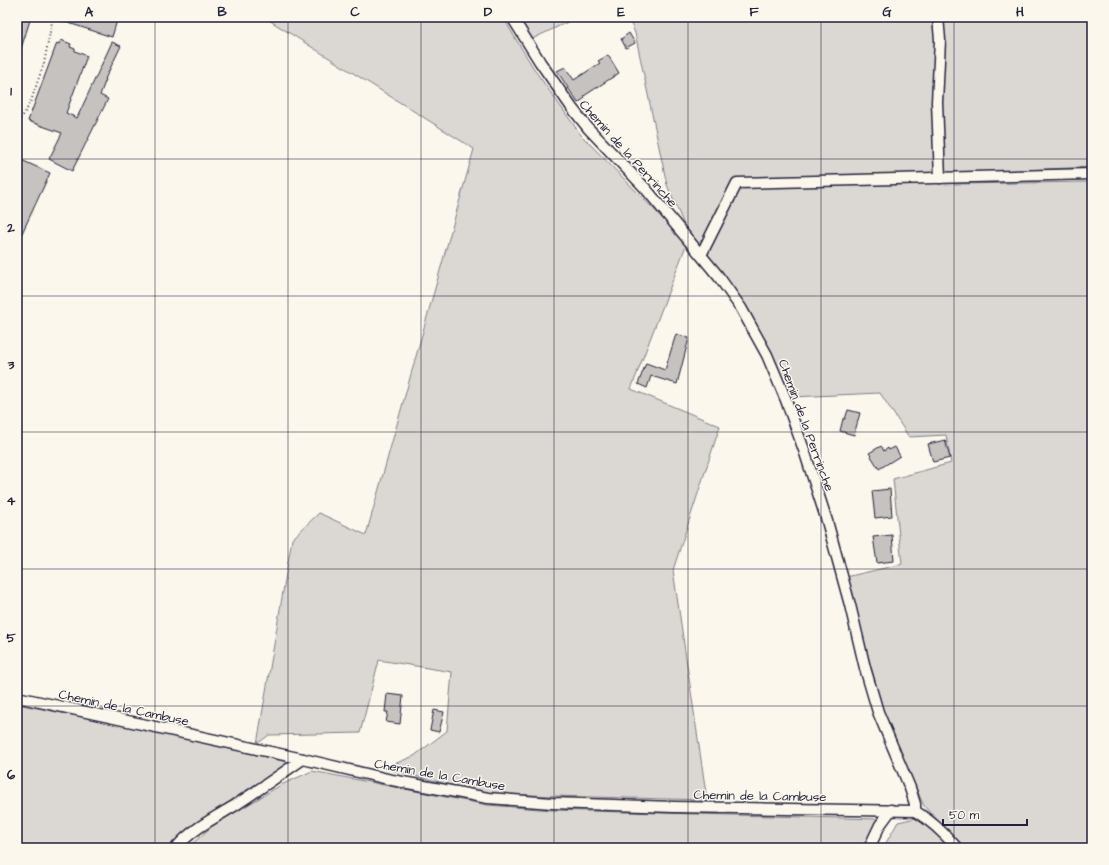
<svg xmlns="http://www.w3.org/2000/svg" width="1109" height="865" font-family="'Architects Daughter',sans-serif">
<rect width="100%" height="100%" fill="#fbf7ec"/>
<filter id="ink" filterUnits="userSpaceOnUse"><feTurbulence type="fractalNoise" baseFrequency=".025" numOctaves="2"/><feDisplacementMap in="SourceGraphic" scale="8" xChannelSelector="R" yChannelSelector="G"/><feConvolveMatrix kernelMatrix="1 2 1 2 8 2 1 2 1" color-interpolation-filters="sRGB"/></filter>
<g filter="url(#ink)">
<!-- green -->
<g fill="#dbd8d3" stroke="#7e7d87">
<path d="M 264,17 L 503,17 L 517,41 L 536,72 L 581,135 L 687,243 L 631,389 L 720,426 L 673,570 L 707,800 L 555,796 L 482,793 L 384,768 L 414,756 L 447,731 L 452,672 L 379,660 L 360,733 L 269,735 L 257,744 L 292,539 L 319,513 L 366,535 L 474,149 Z"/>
<path d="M 516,17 L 578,17 L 530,40 Z"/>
<path d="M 628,17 L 1092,17 L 1092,167 L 954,173 L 954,184 L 1092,182 L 1092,848 L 964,848 L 924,806 L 886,720 L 846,577 L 902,564 L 893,479 L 951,463 L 946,435 L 909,437 L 880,393 L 792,397 L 750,312 L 716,269 L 684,225 L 667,185 L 635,33 Z"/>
<path d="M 17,704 L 182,737 L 287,762 L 286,768 C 246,792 202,814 169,848 L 17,848 Z"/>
<path d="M 312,771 L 487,805 L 552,810 L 878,819 L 863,848 L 188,848 L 211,827 L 281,785 Z"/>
<path d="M 916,818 L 943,840 L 949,848 L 883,848 L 898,822 Z"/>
</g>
<!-- building -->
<g fill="#c6c2c0" stroke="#22223b">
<path d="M 17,17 L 31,17 L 19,55 L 17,54 Z"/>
<path d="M 56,17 L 118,17 L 112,37 L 56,19 Z"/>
<path d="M 629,33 L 635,43 L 626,48 L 621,39 Z"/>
<path d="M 61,40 L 71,44 L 70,47 L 75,49 L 75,51 L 87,56 L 66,113 L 77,118 L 112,42 L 121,46 L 105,79 L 106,79 L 100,95 L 108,99 L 72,171 L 49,159 L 62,133 L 28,121 L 57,43 L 59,44 Z"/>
<path d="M 608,55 L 619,73 L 584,96 L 585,98 L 578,103 L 557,71 L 565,67 L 574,80 L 600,63 L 598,61 Z"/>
<path d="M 17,158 L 50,173 L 17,244 Z"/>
<path d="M 676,334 L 689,338 L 677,384 L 651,376 L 647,388 L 638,384 L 646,363 L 665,370 Z"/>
<path d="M 848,410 L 860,413 L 854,435 L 840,431 L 843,419 L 845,419 Z"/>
<path d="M 945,440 L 950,458 L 933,462 L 928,444 Z"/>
<path d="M 881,446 L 884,451 L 888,448 L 889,450 L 895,447 L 900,456 L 879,469 L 869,453 Z"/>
<path d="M 890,489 L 892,516 L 875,518 L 872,491 Z"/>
<path d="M 892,535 L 894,561 L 877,563 L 873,537 Z"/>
<path d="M 387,694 L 403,696 L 400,724 L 386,722 L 388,712 L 385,712 Z"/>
<path d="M 434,710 L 444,712 L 439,732 L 430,730 Z"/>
</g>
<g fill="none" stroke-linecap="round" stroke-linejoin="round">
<defs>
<g id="minor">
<path d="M 512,17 L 540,62 L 572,108 L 588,128 L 646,189 L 719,277 L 741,308 L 767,355 L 786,400 L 804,450 L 827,521 L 850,605 L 865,668 L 878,712 L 910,788 L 915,804 L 915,811 C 930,820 945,834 957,848"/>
<path d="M 938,17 L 940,40 L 937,102 L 940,178"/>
<path d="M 701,255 L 737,183 L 1092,174"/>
<path d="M 17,697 L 303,759 L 392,780 L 488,798 L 552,803 L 674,807 L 915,811"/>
<path d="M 176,848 C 191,830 214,818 234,806 C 257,791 280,775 303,759"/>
<path d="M 869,848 L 880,825 L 891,810"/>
</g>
</defs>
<!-- minor casing -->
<use href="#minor" stroke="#22223b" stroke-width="13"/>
<!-- path -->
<path stroke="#22223b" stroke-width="2" stroke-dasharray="1 3" stroke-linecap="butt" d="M 17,121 L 22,117 L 27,109 L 32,98 L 44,63 L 53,17"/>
<!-- minor -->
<use href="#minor" stroke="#fbf7ec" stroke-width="10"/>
</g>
</g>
<!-- grid -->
<path fill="none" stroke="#22223b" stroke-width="1" stroke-opacity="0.55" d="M 155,17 L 155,848M 288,17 L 288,848M 421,17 L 421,848M 554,17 L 554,848M 688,17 L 688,848M 821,17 L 821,848M 954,17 L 954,848M 17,159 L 1092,159M 17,296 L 1092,296M 17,432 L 1092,432M 17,569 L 1092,569M 17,706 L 1092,706"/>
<g text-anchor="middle" stroke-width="3" stroke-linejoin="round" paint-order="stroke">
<!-- street labels -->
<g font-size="13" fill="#22223b" stroke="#fbf7ec">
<text transform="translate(629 153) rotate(48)" y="5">Chemin de la Perrinche</text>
<text transform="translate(807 425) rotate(70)" y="5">Chemin de la Perrinche</text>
<text transform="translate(124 707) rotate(12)" y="5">Chemin de la Cambuse</text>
<text transform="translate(440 774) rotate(10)" y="5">Chemin de la Cambuse</text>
<text transform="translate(760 795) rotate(1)" y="5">Chemin de la Cambuse</text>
</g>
</g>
<!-- margin -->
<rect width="1109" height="865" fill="none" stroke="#fbf7ec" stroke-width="44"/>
<!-- scale -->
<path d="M943 819v6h84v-6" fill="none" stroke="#22223b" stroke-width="2"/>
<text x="949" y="819" font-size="12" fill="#22223b" stroke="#fbf7ec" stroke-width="3" paint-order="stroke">50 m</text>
<rect x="22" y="22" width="1065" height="821" fill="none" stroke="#22223b" stroke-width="1.5"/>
<g font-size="13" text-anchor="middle" font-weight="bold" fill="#22223b">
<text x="89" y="16">A</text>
<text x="222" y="16">B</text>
<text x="355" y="16">C</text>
<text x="488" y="16">D</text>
<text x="621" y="16">E</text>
<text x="754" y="16">F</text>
<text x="887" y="16">G</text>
<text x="1020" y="16">H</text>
<text x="11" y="95">1</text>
<text x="11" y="232">2</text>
<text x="11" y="369">3</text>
<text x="11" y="505">4</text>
<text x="11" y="642">5</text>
<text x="11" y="779">6</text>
</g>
</svg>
